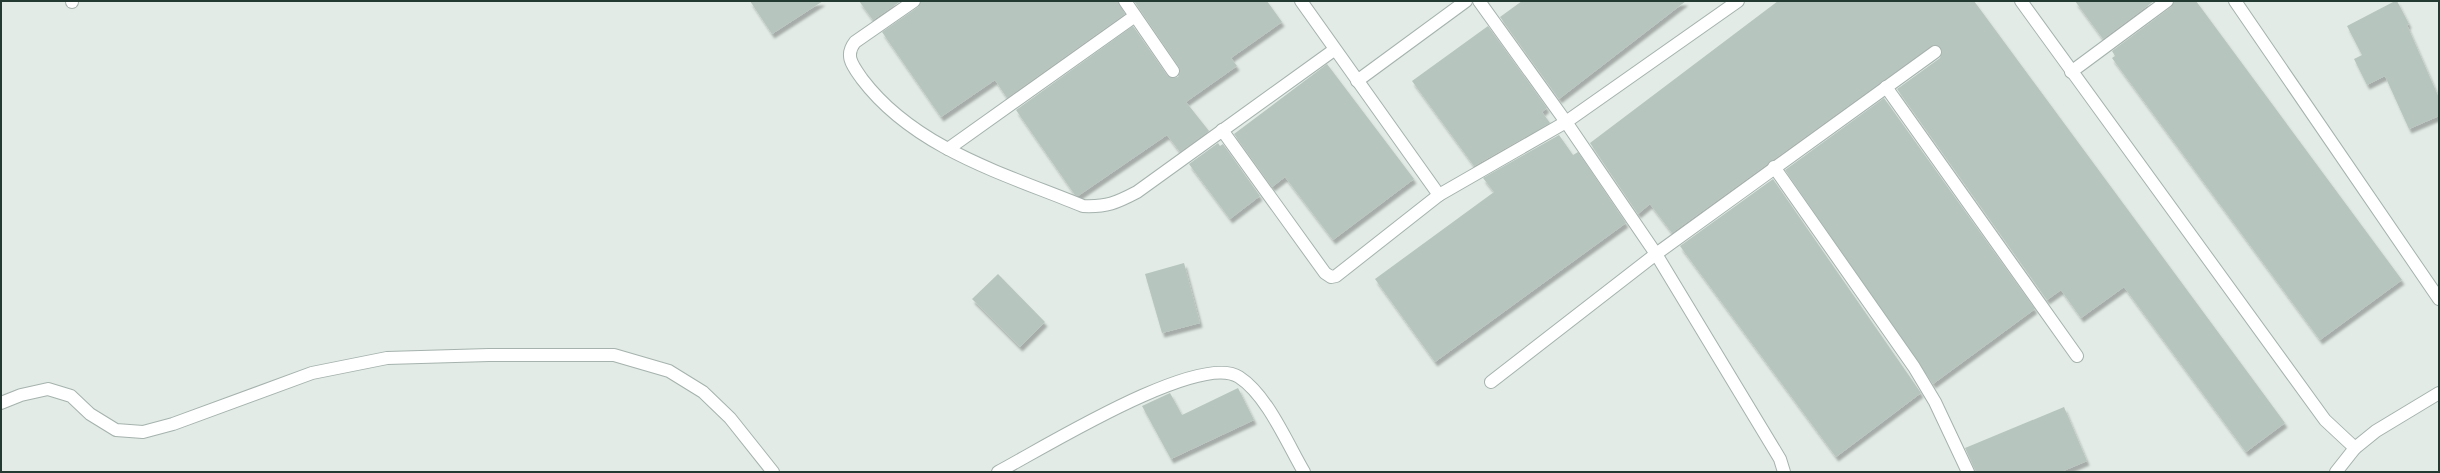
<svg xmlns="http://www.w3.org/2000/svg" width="2440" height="473" font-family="Commissioner,sans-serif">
<defs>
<filter id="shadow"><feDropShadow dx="2.5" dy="4.5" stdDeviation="1" flood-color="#0004"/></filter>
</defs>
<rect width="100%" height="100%" fill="#e2ebe6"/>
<!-- building -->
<g fill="#b7c5bf" filter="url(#shadow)">
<path d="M 750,1 L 823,1 L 772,34 Z"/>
<path d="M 859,1 L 901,1 L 873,20 Z"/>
<path d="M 921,1 L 1118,1 L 1125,14 L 1007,98 L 995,80 L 941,117 L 882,32 L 918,7 Z"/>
<path d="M 1134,1 L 1267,1 L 1282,22 L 1231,58 L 1237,66 L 1186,102 L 1209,131 L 1180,152 L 1167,135 L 1078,196 L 1075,195 L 1016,110 L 1133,26 L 1167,75 L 1173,78 L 1178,77 L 1180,71 L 1179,67 Z"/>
<path d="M 1522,1 L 1686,1 L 1559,99 L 1500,17 Z"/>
<path d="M 1778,1 L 1974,1 L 2285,423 L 2246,452 L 2124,287 L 2081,318 L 2061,290 L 2047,300 L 1897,89 L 1940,58 L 1942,51 L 1938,45 L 1931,46 L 1672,233 L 1650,204 L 1638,214 L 1590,143 Z"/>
<path d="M 2075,1 L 2154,1 L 2103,39 Z"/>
<path d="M 2174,1 L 2196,1 L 2402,280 L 2320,340 L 2112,58 L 2115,56 L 2112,51 L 2171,7 Z"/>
<path d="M 2395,1 L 2397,1 L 2409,24 L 2407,25 L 2439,98 L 2439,116 L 2409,129 L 2385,76 L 2367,85 L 2354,59 L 2362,55 L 2347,26 Z"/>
<path d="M 1488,26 L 1547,108 L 1542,112 L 1550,123 L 1474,166 L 1412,81 Z"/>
<path d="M 1327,64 L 1414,179 L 1333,240 L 1285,177 L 1272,187 L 1234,134 Z"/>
<path d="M 1884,98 L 2035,309 L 1933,384 L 1785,170 Z"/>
<path d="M 1559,135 L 1573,155 L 1578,152 L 1626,223 L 1435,362 L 1375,279 L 1494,192 L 1483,178 Z"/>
<path d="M 1218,143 L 1220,146 L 1223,144 L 1260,196 L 1230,219 L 1189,164 Z"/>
<path d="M 1773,179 L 1921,393 L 1836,457 L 1680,246 Z"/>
<path d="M 1184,263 L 1200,323 L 1162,333 L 1145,274 Z"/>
<path d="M 998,274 L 1045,322 L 1020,347 L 972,299 Z"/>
<path d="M 1238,388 L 1254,420 L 1171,459 L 1142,406 L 1170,393 L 1182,415 Z"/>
<path d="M 2064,407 L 2087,461 L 2061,472 L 1976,472 L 1965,448 Z"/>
</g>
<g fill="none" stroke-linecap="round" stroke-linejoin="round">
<defs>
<g id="minor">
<path d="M 72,1 L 72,2"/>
<path d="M 914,1 L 855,42 C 844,56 853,66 862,79 C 915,149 1005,174 1083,206 C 1107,207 1116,203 1137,192 L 1334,50"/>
<path d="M 1125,1 L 1173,71"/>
<path d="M 1301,1 L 1439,195"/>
<path d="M 1479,1 L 1566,122 L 1656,254 L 1780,459 L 1784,472"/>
<path d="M 2021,1 L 2325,420 L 2355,448 L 2376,431 L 2439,393"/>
<path d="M 2235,1 L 2439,299"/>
<path d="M 2071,72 L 2167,1"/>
<path d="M 1357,81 L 1466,1"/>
<path d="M 1886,87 L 2077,356"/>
<path d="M 1222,130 L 1325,273 L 1331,277 L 1336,276 L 1439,195 L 1566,122 L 1738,1"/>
<path d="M 948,149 L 1135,16"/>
<path d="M 1774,167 L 1914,367 L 1935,402 L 1968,472"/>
<path d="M 1491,382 L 1656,254 L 1935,52"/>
<path d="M 1,403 L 21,395 L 48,389 L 71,396 L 90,414 L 116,430 L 143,432 L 173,424 L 312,373 L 387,358 L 489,355 L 614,355 L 669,371 L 703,392 L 730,418 L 773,472"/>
<path d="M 998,472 C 1040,450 1199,351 1239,377 C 1267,395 1287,443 1304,472"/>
<path d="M 2336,472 L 2355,448"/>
</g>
</defs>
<!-- minor casing -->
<use href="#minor" stroke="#a5b2ad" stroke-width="14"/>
<!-- minor -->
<use href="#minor" stroke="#fff" stroke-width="12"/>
</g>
<!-- border -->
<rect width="2440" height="473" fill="none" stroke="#233a33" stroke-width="4"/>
</svg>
